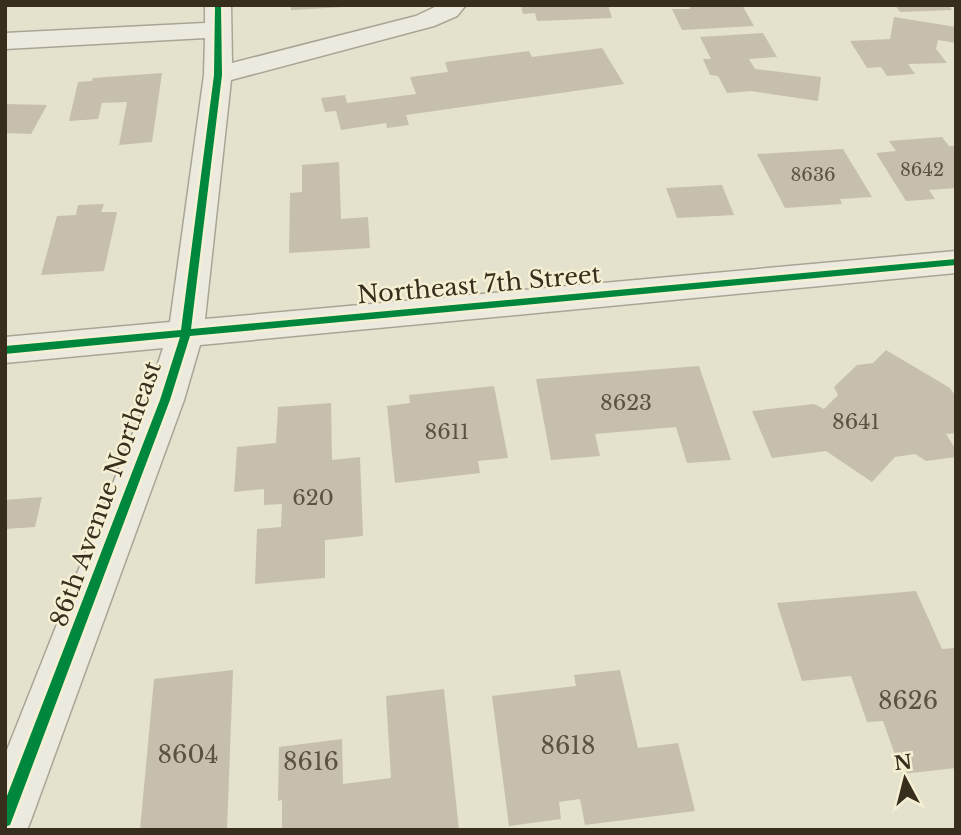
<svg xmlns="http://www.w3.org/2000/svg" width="961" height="835" font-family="'Libre Baskerville',serif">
<rect width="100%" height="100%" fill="#e4e1cd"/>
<!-- building -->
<g fill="#c7bfae">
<path d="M 291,5 L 344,5 L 344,7 L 291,10 Z"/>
<path d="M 521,5 L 608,5 L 612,18 L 537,21 L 535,13 L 523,14 Z"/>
<path d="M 689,5 L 742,5 L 754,26 L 682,30 L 672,9 L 690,9 Z"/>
<path d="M 895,5 L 949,5 L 952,10 L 900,12 Z"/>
<path d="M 894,17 L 956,27 L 956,43 L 938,40 L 936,49 L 947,63 L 908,64 L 915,74 L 887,76 L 881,67 L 867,68 L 850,41 L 890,39 Z"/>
<path d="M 763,33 L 777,57 L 749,59 L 755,69 L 821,77 L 818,101 L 751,91 L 727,93 L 718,76 L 710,75 L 703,59 L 711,59 L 700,37 Z"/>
<path d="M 602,48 L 624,84 L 406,115 L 409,125 L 387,128 L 386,123 L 341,130 L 336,111 L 325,112 L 321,98 L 345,95 L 347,103 L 416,94 L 410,77 L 448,72 L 445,62 L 529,51 L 532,57 Z"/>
<path d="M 162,73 L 152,142 L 119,145 L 127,102 L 102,103 L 98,119 L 69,121 L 78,82 L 92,81 L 93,78 Z"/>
<path d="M 5,104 L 47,105 L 31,134 L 5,133 L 7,127 Z"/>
<path d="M 942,137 L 949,146 L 956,146 L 956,188 L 929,190 L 935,199 L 906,201 L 876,153 L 896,151 L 889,141 Z"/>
<path d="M 843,149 L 872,197 L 840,199 L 842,204 L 785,208 L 757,154 Z"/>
<path d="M 339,162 L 341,219 L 368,217 L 370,248 L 289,253 L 290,193 L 302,192 L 302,165 Z"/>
<path d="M 722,185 L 734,215 L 677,218 L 666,188 Z"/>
<path d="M 104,204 L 101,212 L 117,212 L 104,271 L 41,275 L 57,216 L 76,215 L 78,205 Z"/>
<path d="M 886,350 L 950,388 L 956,397 L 956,433 L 946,434 L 956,450 L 956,457 L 926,461 L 915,454 L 895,457 L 872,482 L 826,451 L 772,458 L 752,411 L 814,404 L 824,409 L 838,395 L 834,387 L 857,365 L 873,363 Z"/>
<path d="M 699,366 L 731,460 L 687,463 L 676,427 L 595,434 L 600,456 L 551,460 L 536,379 Z"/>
<path d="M 494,386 L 508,458 L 478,461 L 480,473 L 395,483 L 387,406 L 410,403 L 409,395 Z"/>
<path d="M 331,403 L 332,460 L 360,457 L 363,536 L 325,540 L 325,578 L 255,584 L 257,529 L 281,527 L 282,504 L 264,505 L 264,489 L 234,492 L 237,447 L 276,443 L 278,407 Z"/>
<path d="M 42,497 L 35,527 L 5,529 L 5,500 Z"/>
<path d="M 916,591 L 942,649 L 956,648 L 956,768 L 902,774 L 883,721 L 867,722 L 851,676 L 802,681 L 777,603 Z"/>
<path d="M 233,670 L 227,830 L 140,830 L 154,679 Z"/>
<path d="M 620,670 L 638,748 L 678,743 L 695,811 L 585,825 L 580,799 L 559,802 L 561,819 L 509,826 L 492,696 L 576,686 L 574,675 Z"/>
<path d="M 444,689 L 459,830 L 282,830 L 282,800 L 278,801 L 279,747 L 342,739 L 343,784 L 391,778 L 386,696 Z"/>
</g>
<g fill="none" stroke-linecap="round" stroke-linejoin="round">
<defs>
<path id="minor" d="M 205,5 L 231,5 L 232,63 L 416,16 L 439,5 L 466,5 L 457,16 L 434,26 L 231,80 L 205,319 L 956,251 L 956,273 L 200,345 L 184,400 L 31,820 L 27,830 L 5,830 L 5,755 L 146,400 L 163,348 L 5,363 L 5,337 L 170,322 L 204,75 L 205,38 L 5,49 L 5,33 L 205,23 Z"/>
</defs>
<!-- minor casing -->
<use href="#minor" stroke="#a9a596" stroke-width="3"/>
<!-- minor -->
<use href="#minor" fill="#eceadf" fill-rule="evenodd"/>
<defs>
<path id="cycleway" d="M 215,5 L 221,5 L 222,75 L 191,329 L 956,259 L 956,265 L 190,336 L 170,400 L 12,820 L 10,825 L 5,827 L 5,801 L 160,400 L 180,337 L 5,354 L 5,346 L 181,330 L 214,75 Z"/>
</defs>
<!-- cycleway casing -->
<use href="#cycleway" stroke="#f5f0d3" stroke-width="5"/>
<!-- cycleway -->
<use href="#cycleway" fill="#00873e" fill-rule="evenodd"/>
</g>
<g text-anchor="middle" stroke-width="5" stroke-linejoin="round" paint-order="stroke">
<!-- far-number labels -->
<g font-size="18" fill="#5c5242">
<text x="922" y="176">8642</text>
<text x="813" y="181">8636</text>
</g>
<!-- number labels -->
<g font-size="21" fill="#5c5242">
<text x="626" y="410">8623</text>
<text x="856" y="429">8641</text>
<text x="447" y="439">8611</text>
<text x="313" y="505">620</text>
</g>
<!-- street labels -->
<g font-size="24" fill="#382e1e" stroke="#f5f0d3">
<text transform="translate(479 285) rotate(-5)" y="8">Northeast 7th Street</text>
<text transform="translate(106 494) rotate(-70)" y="8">86th Avenue Northeast</text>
</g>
<!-- near-number labels -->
<g font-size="24" fill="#5c5242">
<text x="908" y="709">8626</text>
<text x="568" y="754">8618</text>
<text x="188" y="763">8604</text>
<text x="311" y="770">8616</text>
</g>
</g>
<!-- border -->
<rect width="961" height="835" fill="none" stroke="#382e1e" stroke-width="14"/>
<!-- north arrow -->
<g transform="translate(905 779) rotate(353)" stroke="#f5f0d3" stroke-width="5" paint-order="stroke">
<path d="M0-5L12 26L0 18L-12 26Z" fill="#382e1e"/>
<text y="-10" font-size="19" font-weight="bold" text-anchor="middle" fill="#382e1e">N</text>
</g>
</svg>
